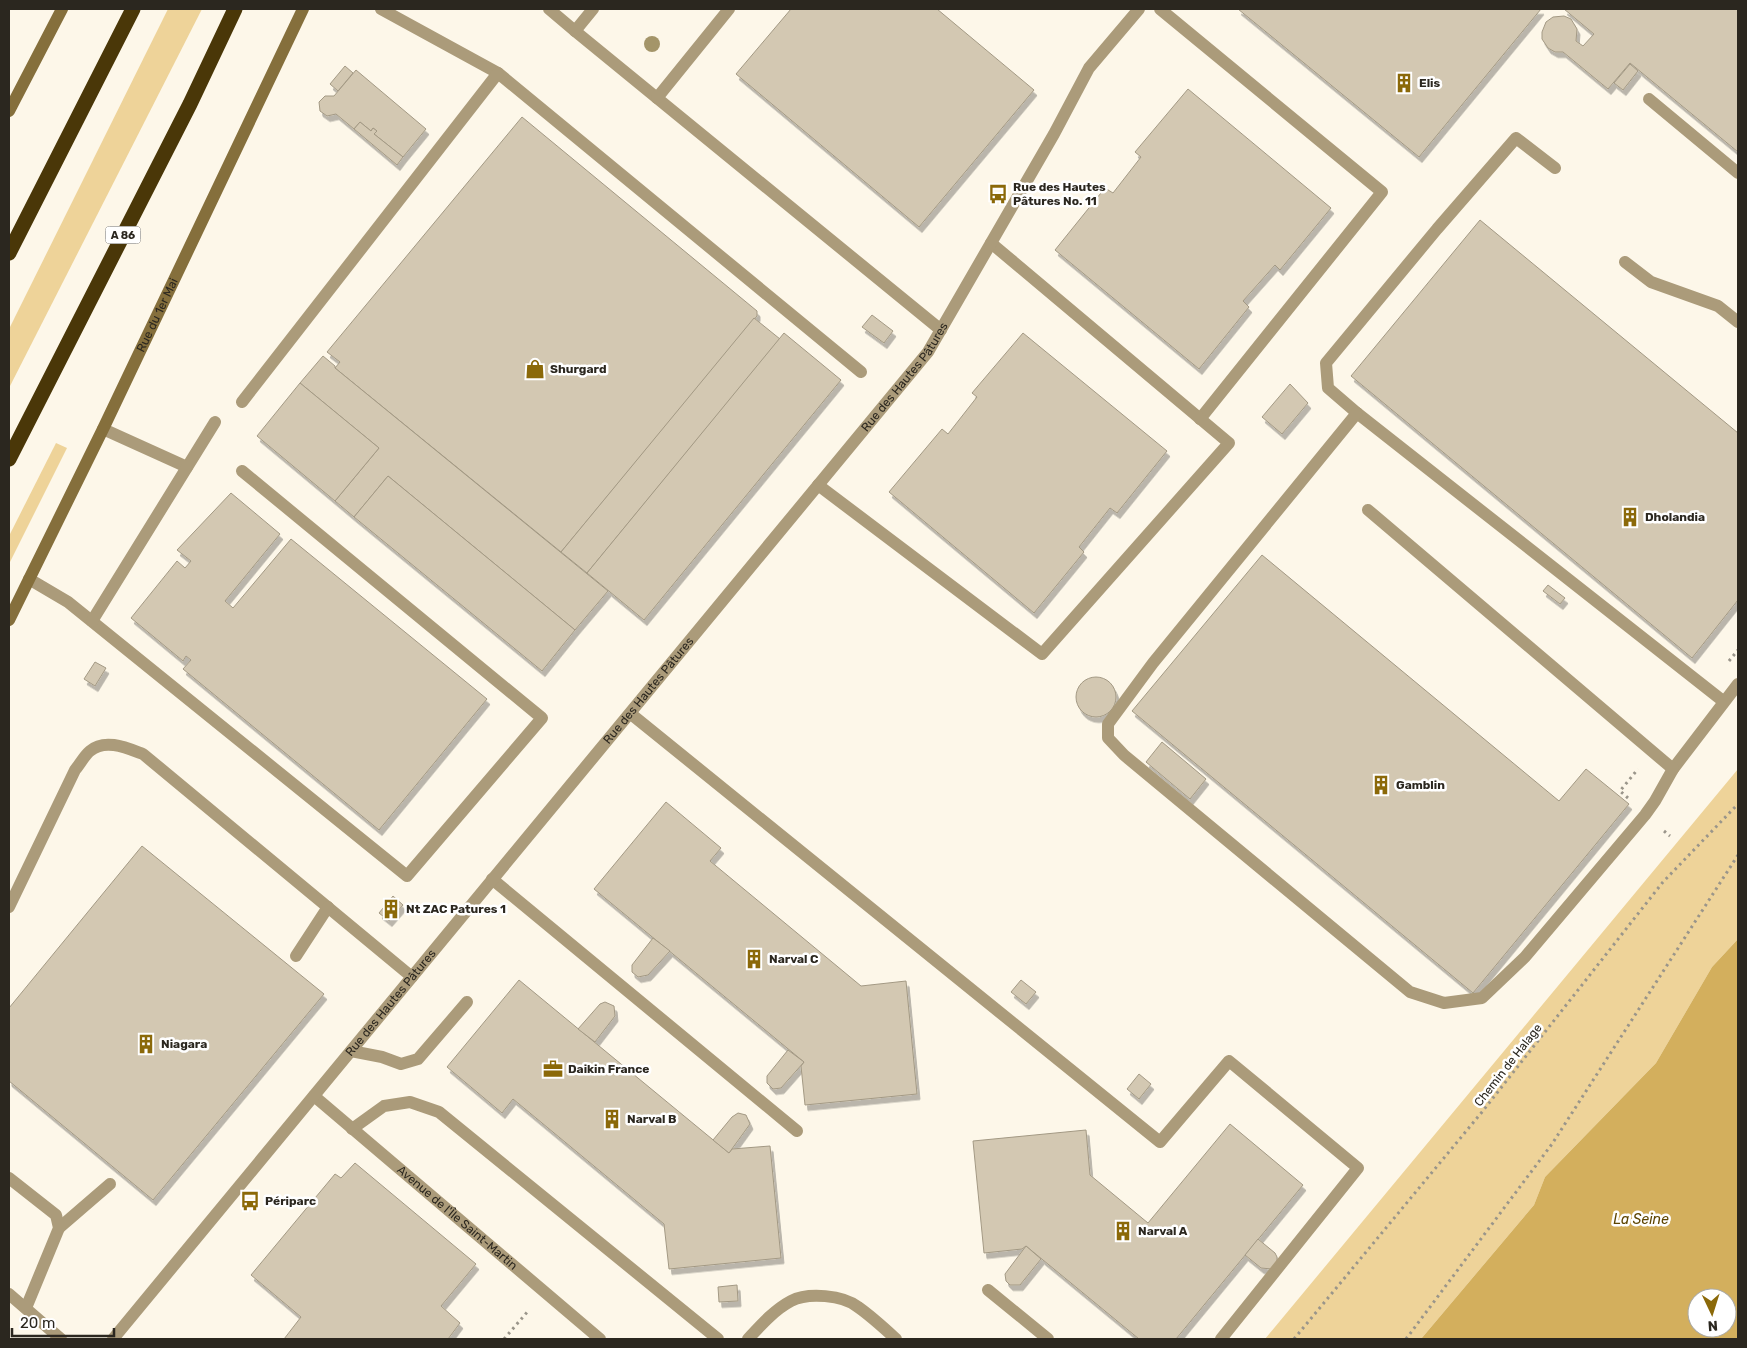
<svg xmlns="http://www.w3.org/2000/svg" width="1747" height="1348" font-family="Rubik,sans-serif">
<defs>
<filter id="shadow"><feDropShadow dx="3" dy="5.5" stdDeviation="0" flood-color="#0004"/></filter>
</defs>
<rect width="100%" height="100%" fill="#fdf7e9"/>
<!-- green -->
<g fill="#eed399">
<path d="M 168,9 L 202,9 L 9,388 L 9,329 Z"/>
<path d="M 56,443 L 67,448 L 9,564 L 9,536 Z"/>
<path d="M 1738,769 L 1738,939 L 1712,967 L 1656,1063 L 1545,1177 L 1534,1205 L 1421,1339 L 1265,1339 Z"/>
</g>
<!-- water -->
<path fill="#d3af5d" fill-rule="evenodd" d="M 1738,939 L 1738,1339 L 1421,1339 L 1534,1205 L 1545,1177 L 1656,1063 L 1712,967 ZM 1697,1298 L 1727,1298 L 1727,1328 L 1697,1328 Z"/>
<!-- building -->
<g fill="#d3c8b2" stroke="#a39984" filter="url(#shadow)">
<path d="M 791,9 L 937,9 L 1034,90 L 919,227 L 736,74 Z"/>
<path d="M 1238,9 L 1541,9 L 1419,157 Z"/>
<path d="M 1564,9 L 1738,9 L 1738,152 L 1630,63 L 1608,89 L 1563,52 L 1555,52 L 1548,48 L 1542,39 L 1542,32 L 1546,22 L 1553,17 L 1564,16 L 1571,19 L 1577,29 L 1576,41 L 1583,46 L 1594,34 Z"/>
<path d="M 1630,64 L 1638,71 L 1623,90 L 1614,83 Z"/>
<path d="M 345,66 L 353,73 L 338,91 L 330,84 Z"/>
<path d="M 356,70 L 426,129 L 403,157 L 374,134 L 377,131 L 373,128 L 371,131 L 360,122 L 354,129 L 336,114 L 327,116 L 320,111 L 319,102 L 325,96 L 334,96 Z"/>
<path d="M 1188,89 L 1331,208 L 1280,270 L 1275,265 L 1243,301 L 1249,307 L 1199,369 L 1055,250 L 1105,188 L 1113,193 L 1141,157 L 1135,152 Z"/>
<path d="M 522,117 L 757,311 L 757,316 L 561,552 L 335,368 L 340,362 L 327,352 Z"/>
<path d="M 360,122 L 371,131 L 373,128 L 377,131 L 374,134 L 403,157 L 397,165 L 354,129 Z"/>
<path d="M 1480,220 L 1738,433 L 1738,600 L 1692,658 L 1351,376 Z"/>
<path d="M 872,315 L 893,331 L 884,343 L 862,327 Z"/>
<path d="M 754,318 L 780,339 L 587,573 L 561,552 Z"/>
<path d="M 784,333 L 841,380 L 644,620 L 587,573 Z"/>
<path d="M 1023,333 L 1167,451 L 1117,513 L 1110,508 L 1079,547 L 1084,552 L 1034,613 L 889,492 L 942,429 L 948,434 L 977,397 L 972,393 Z"/>
<path d="M 323,356 L 335,366 L 335,368 L 608,591 L 575,630 L 388,476 L 354,517 L 335,501 L 379,448 L 300,383 Z"/>
<path d="M 300,383 L 379,448 L 335,501 L 257,436 Z"/>
<path d="M 1290,384 L 1308,403 L 1282,434 L 1262,417 Z"/>
<path d="M 388,476 L 575,630 L 542,671 L 354,517 Z"/>
<path d="M 231,493 L 280,534 L 225,601 L 233,608 L 291,539 L 487,699 L 379,830 L 183,669 L 191,660 L 186,656 L 183,661 L 131,618 L 177,561 L 185,568 L 191,561 L 177,550 Z"/>
<path d="M 1262,555 L 1559,801 L 1586,769 L 1629,804 L 1473,993 L 1132,711 Z"/>
<path d="M 1548,585 L 1565,598 L 1560,604 L 1543,591 Z"/>
<path d="M 95,662 L 106,668 L 95,686 L 84,679 Z"/>
<circle cx="1096" cy="697" r="20"/>
<path d="M 1162,742 L 1206,779 L 1190,799 L 1146,762 Z"/>
<path d="M 666,802 L 721,848 L 710,861 L 861,986 L 906,981 L 917,1094 L 805,1105 L 801,1066 L 804,1062 L 594,889 Z"/>
<path d="M 142,846 L 324,994 L 153,1200 L 9,1081 L 9,1008 Z"/>
<path d="M 393,896 L 403,905 L 389,921 L 379,913 Z"/>
<path d="M 653,938 L 670,951 L 648,975 L 638,977 L 632,972 L 632,965 Z"/>
<path d="M 519,980 L 729,1153 L 732,1149 L 770,1146 L 781,1258 L 669,1269 L 664,1224 L 513,1099 L 502,1113 L 447,1067 Z"/>
<path d="M 1021,980 L 1036,992 L 1026,1004 L 1011,992 Z"/>
<path d="M 605,1002 L 614,1006 L 615,1016 L 595,1042 L 578,1029 L 600,1004 Z"/>
<path d="M 788,1050 L 804,1062 L 781,1088 L 773,1089 L 767,1083 L 767,1076 Z"/>
<path d="M 1139,1074 L 1151,1084 L 1139,1099 L 1127,1089 Z"/>
<path d="M 738,1113 L 746,1115 L 750,1124 L 729,1153 L 713,1140 L 732,1117 Z"/>
<path d="M 1230,1124 L 1303,1185 L 1176,1339 L 1139,1339 L 1026,1246 L 1022,1249 L 984,1253 L 973,1141 L 1086,1130 L 1090,1175 L 1148,1223 Z"/>
<path d="M 355,1163 L 476,1264 L 441,1306 L 460,1323 L 448,1339 L 284,1339 L 301,1317 L 251,1275 L 335,1174 L 341,1178 Z"/>
<path d="M 1258,1239 L 1275,1253 L 1277,1257 L 1277,1261 L 1272,1269 L 1261,1268 L 1245,1255 Z"/>
<path d="M 1026,1246 L 1041,1259 L 1020,1285 L 1010,1285 L 1006,1281 L 1005,1274 Z"/>
<path d="M 737,1285 L 738,1301 L 719,1302 L 718,1287 Z"/>
</g>
<g fill="none" stroke-linecap="round" stroke-linejoin="round">
<!-- path -->
<g stroke="#9a958a" stroke-width="3" stroke-dasharray="2.5 4" stroke-linecap="butt">
<path d="M 1729,661 L 1738,650"/>
<path d="M 1628,798 L 1620,791 L 1638,769"/>
<path d="M 1664,831 L 1670,836"/>
<path d="M 504,1339 L 529,1310"/>
<path d="M 1294,1339 L 1482,1112 L 1663,882 L 1738,804"/>
<path d="M 1406,1339 L 1552,1144 L 1738,855"/>
</g>
<!-- service -->
<g stroke="#ab9b7a" stroke-width="12">
<path d="M 381,9 L 498,73 L 861,372"/>
<path d="M 549,9 L 575,31 L 941,330"/>
<path d="M 1160,9 L 1382,192 L 1200,419"/>
<path d="M 575,31 L 593,9"/>
<path d="M 657,98 L 729,9"/>
<path d="M 1649,99 L 1738,173"/>
<path d="M 1555,168 L 1516,138 L 1437,229 L 1326,363 L 1328,388 L 1357,413 L 1723,701"/>
<path d="M 1625,262 L 1651,282 L 1718,306 L 1738,322"/>
<path d="M 242,402 L 498,73"/>
<path d="M 1357,413 L 1153,663 L 1108,724 L 1108,738 L 1124,755 L 1410,992 L 1444,1003 L 1482,998 L 1525,957 L 1645,815 L 1655,801 L 1673,769 L 1738,684"/>
<path d="M 103,429 L 187,467"/>
<path d="M 818,485 L 1042,654 L 1229,443 L 991,243"/>
<path d="M 1368,510 L 1673,769"/>
<path d="M 29,579 L 68,602 L 407,876 L 542,718 L 242,471"/>
<path d="M 92,621 L 215,422"/>
<path d="M 631,714 L 1160,1142 L 1229,1061 L 1358,1168 L 1221,1339"/>
<path d="M 492,879 L 797,1131"/>
<path d="M 9,907 L 75,770 C 80,764 84,756 90,751 C 105,738 127,748 143,754 L 412,977"/>
<path d="M 296,956 L 328,907"/>
<path d="M 351,1051 L 382,1057 L 401,1064 L 418,1059 L 467,1002"/>
<path d="M 352,1129 L 384,1106 L 410,1102 L 439,1112 L 718,1339"/>
<path d="M 9,1178 L 56,1215 L 59,1228 L 26,1308"/>
<path d="M 59,1228 L 110,1184"/>
<path d="M 988,1290 L 1048,1339"/>
<path d="M 748,1339 C 760,1326 774,1310 791,1301 C 808,1292 843,1295 858,1307 C 871,1316 884,1328 896,1339"/>
</g>
<!-- minor -->
<g stroke="#ab9b7a" stroke-width="12">
<path id="s1" d="M 314,1096 L 600,1339"/>
<path d="M 9,1294 L 61,1339"/>
<path id="s2" d="M 113,1339 L 928,352 L 1054,134 L 1089,68 L 1139,9"/>
</g>
<!-- secondary -->
<g stroke="#856f3c" stroke-width="12">
<path d="M 9,111 L 62,9"/>
<path id="s3" d="M 9,620 L 103,429 L 303,9"/>
</g>
<!-- motorway -->
<g stroke="#4a3708" stroke-width="15">
<path d="M 9,253 L 133,9"/>
<path d="M 9,459 L 190,104 L 235,9"/>
</g>
</g>
<!-- trees -->
<circle fill="#a49569" cx="652" cy="44" r="8"/>
<!-- icons -->
<defs>
<symbol id="building-bare" viewBox="-9 -9 18 18"><path d="M-4-6H4V6H1V3H-1V6H-4ZM-2.5-4.3h1.7v1.8h-1.7ZM.8-4.3h1.7v1.8H.8ZM-2.5-1h1.7V.8h-1.7ZM.8-1h1.7V.8H.8Z" fill="#8b6909" stroke="#fff" stroke-width="2.5" paint-order="stroke"/></symbol>
<symbol id="bus-bare" viewBox="-9 -9 18 18"><path d="M-5-6H5V4H4V6H2V4H-2V6H-4V4H-5ZM-3.5-4V0h7V-4ZM-3.5 1.2v1.5H-2V1.2ZM2 1.2v1.5H3.5V1.2Z" fill="#8b6909" stroke="#fff" stroke-width="2.5" paint-order="stroke"/></symbol>
<symbol id="shop-bare" viewBox="-9 -9 18 18"><path d="M-5-2.5h2.3a2.7 3.5 0 0 1 5.4 0H5L5.5 6h-11ZM-1.5-2.5h3a1.5 2.3 0 0 0-3 0Z" fill="#8b6909" stroke="#fff" stroke-width="2.5" paint-order="stroke"/></symbol>
<symbol id="office-bare" viewBox="-9 -9 18 18"><path d="M-6-3h4V-5.5h4V-3h4V5H-6ZM-1-4.5V-3h2v-1.5ZM-6 0V1H6V0Z" fill="#8b6909" stroke="#fff" stroke-width="2.5" paint-order="stroke"/></symbol>
</defs>
<g fill-rule="evenodd">
<use href="#building-bare" x="1390" y="69" width="28" height="28"/>
<use href="#bus-bare" x="984" y="180" width="28" height="28"/>
<use href="#shop-bare" x="521" y="355" width="28" height="28"/>
<use href="#building-bare" x="1616" y="503" width="28" height="28"/>
<use href="#building-bare" x="1367" y="771" width="28" height="28"/>
<use href="#building-bare" x="377" y="895" width="28" height="28"/>
<use href="#building-bare" x="740" y="945" width="28" height="28"/>
<use href="#building-bare" x="132" y="1030" width="28" height="28"/>
<use href="#office-bare" x="539" y="1055" width="28" height="28"/>
<use href="#building-bare" x="598" y="1105" width="28" height="28"/>
<use href="#bus-bare" x="236" y="1187" width="28" height="28"/>
<use href="#building-bare" x="1109" y="1217" width="28" height="28"/>
</g>
<g text-anchor="middle" stroke-width="5" stroke-linejoin="round" paint-order="stroke">
<!-- shield labels -->
<rect fill="#fff" stroke="#6b6862" stroke-width="1" x="105.5" y="226.5" width="35" height="17" rx="4"/>
<g font-size="11" font-weight="bold" fill="#2b271f">
<text x="123" y="239">A 86</text>
</g>
<!-- poi labels -->
<g font-size="12" font-weight="bold" fill="#2b271f" stroke="#fff" text-anchor="start">
<text x="1419" y="87">Elis</text>
<text x="1013" y="191">Rue des Hautes<tspan x="1013" dy="14">Pâtures No. 11</tspan></text>
<text x="550" y="373">Shurgard</text>
<text x="1645" y="521">Dholandia</text>
<text x="1396" y="789">Gamblin</text>
<text x="406" y="913">Nt ZAC Patures 1</text>
<text x="769" y="963">Narval C</text>
<text x="161" y="1048">Niagara</text>
<text x="568" y="1073">Daikin France</text>
<text x="627" y="1123">Narval B</text>
<text x="265" y="1205">Périparc</text>
<text x="1138" y="1235">Narval A</text>
</g>
<!-- street labels -->
<g font-size="12" fill="#2b271f" stroke="#fff">
<text dy="4" stroke="none"><textPath href="#s3" startOffset="339">Rue du 1er Mai</textPath></text>
<text dy="4" stroke="none"><textPath href="#s2" startOffset="1246">Rue des Hautes Pâtures</textPath></text>
<text dy="4" stroke="none"><textPath href="#s2" startOffset="841">Rue des Hautes Pâtures</textPath></text>
<text dy="4" stroke="none"><textPath href="#s2" startOffset="436">Rue des Hautes Pâtures</textPath></text>
<text transform="translate(1508 1065) rotate(-52)" y="4">Chemin de Halage</text>
<text dy="4" stroke="none"><textPath href="#s1" startOffset="188">Avenue de l'Île Saint-Martin</textPath></text>
</g>
<!-- water labels -->
<g font-size="14" font-style="italic" fill="#5d4400" stroke="#fff">
<text x="1641" y="1224">La Seine</text>
</g>
</g>
<!-- border -->
<rect width="1747" height="1348" fill="none" stroke="#2b271f" stroke-width="20"/>
<!-- north arrow -->
<g transform="translate(1712 1313) rotate(176)"><circle r="24" fill="#ffffff" stroke="#aaa9a5"/>
<path d="M0-4L9 19L0 12L-9 19Z" fill="#8b6909"/>
<text y="-8" font-size="14" font-weight="bold" text-anchor="middle" fill="#2b271f">N</text>
</g>
<!-- scale -->
<path d="M12 1328v8h102v-8" fill="none" stroke="#2b271f" stroke-width="2.5"/>
<text x="20" y="1328" font-size="15" fill="#2b271f" stroke="#ffffff" stroke-width="4" paint-order="stroke">20 m</text>
</svg>
